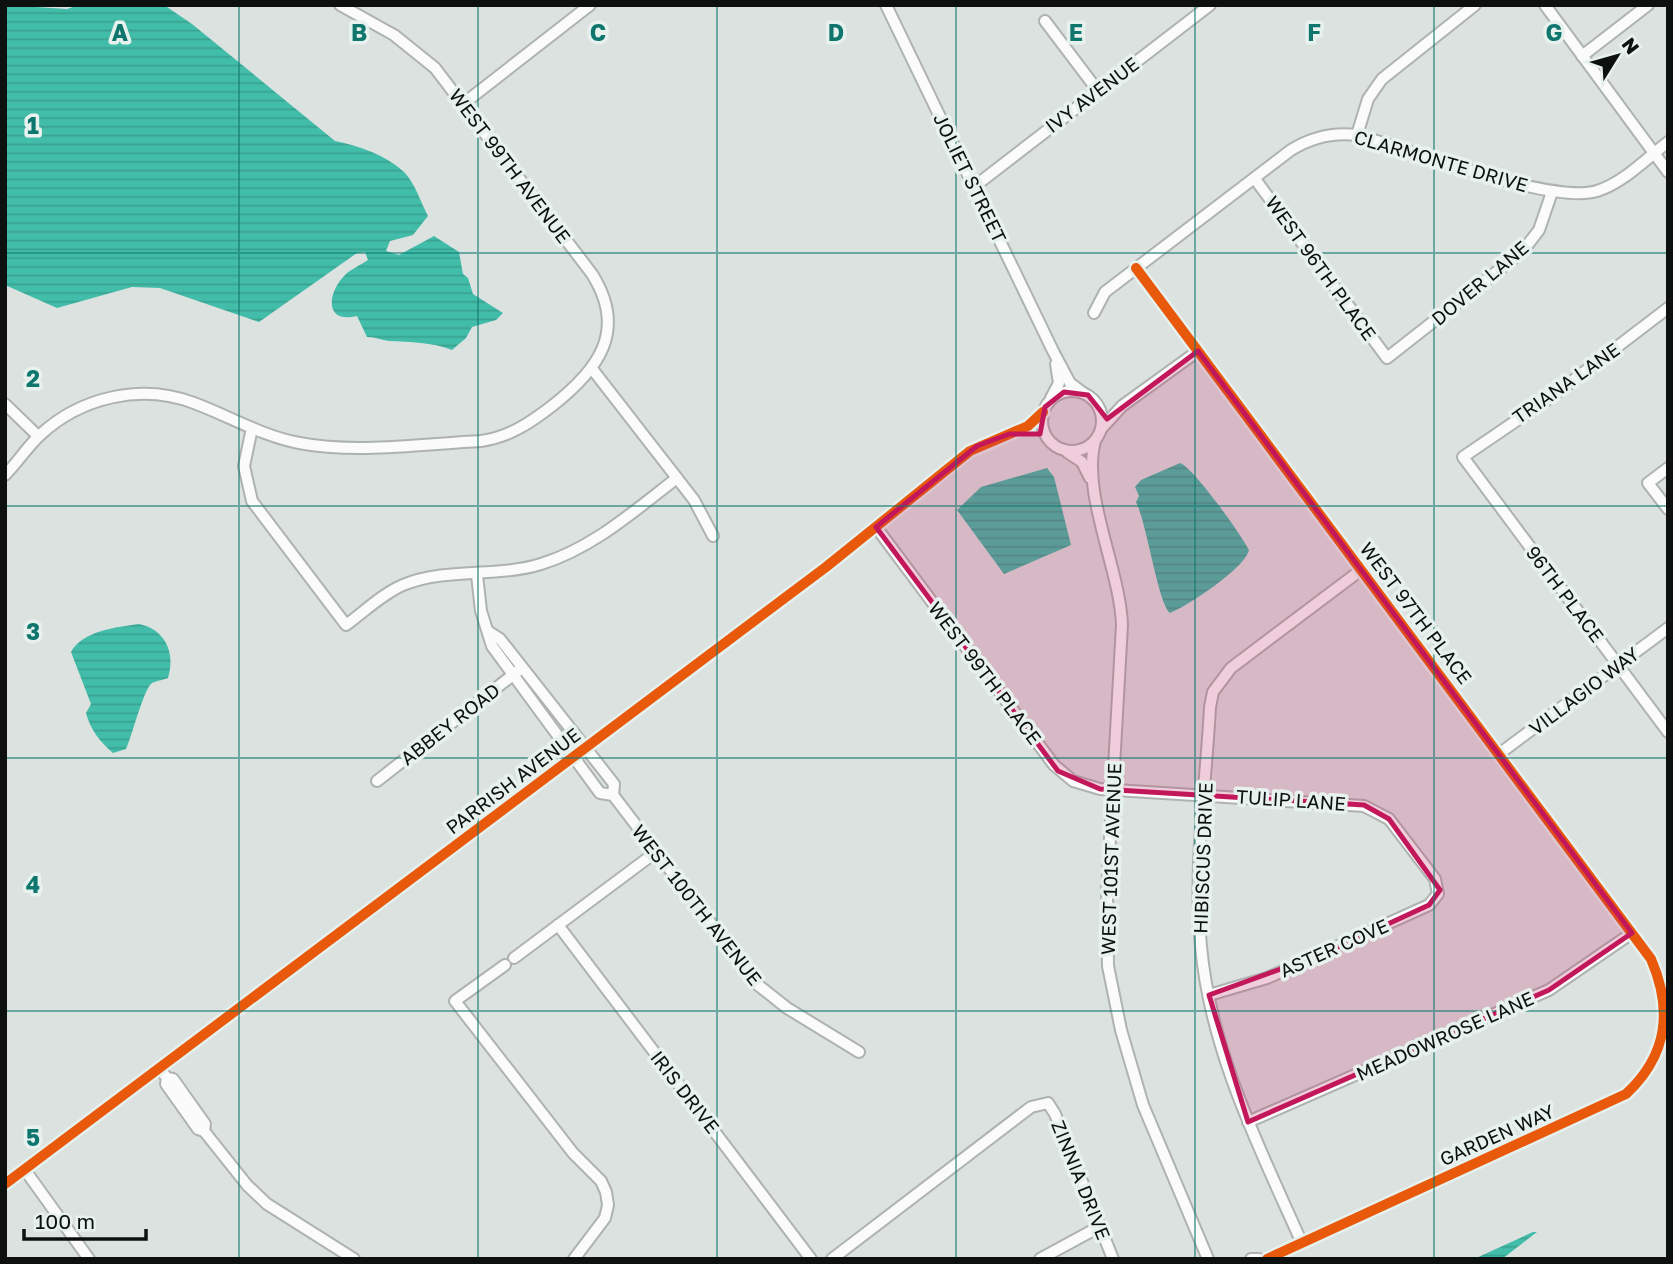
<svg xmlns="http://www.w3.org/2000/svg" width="1673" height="1264" font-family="'Golos Text',sans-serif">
<defs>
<pattern id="water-rules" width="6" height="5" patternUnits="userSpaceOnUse" patternTransform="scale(1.75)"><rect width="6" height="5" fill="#42bda9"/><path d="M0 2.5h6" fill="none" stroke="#39a190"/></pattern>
</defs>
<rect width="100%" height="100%" fill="#dce2e0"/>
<!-- water -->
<g fill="url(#water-rules)">
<path d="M 5,5 L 67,9 L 79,5 L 164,5 L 192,24 L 335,141 C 359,146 386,155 404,172 C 415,183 421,203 428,216 L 413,235 L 390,241 L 386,251 L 399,255 L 434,236 L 459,252 L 463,274 L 468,278 L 473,294 L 503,313 L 496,320 L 472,327 L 466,338 L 452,350 C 431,342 411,342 389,341 C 381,340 376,337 367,337 L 357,316 C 324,324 327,293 345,275 C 351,269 361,265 368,260 L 365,252 L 357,253 L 259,322 L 160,288 L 132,287 L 57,308 L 5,285 Z"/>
<path d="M 1180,463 C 1193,467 1240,533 1249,550 C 1245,568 1188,606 1170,613 C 1158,603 1147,524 1136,502 L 1139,496 L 1135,487 L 1141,480 Z"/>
<path d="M 1047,468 L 1054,477 L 1071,545 L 1004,574 L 957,510 L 981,487 Z"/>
<path d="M 139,624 C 165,629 176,653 168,678 C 163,680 156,681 152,683 C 144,688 132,736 126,749 L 113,753 C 100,742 90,729 86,713 L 91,704 L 71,652 C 82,631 117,627 139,624 Z"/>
<path d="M 1533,1232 L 1537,1232 L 1502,1259 L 1474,1259 Z"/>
</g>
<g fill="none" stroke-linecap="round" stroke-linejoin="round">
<defs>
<g id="minor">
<path d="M 886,5 L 1053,351 L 1070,383 L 1083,393"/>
<path d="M 1545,5 L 1668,172"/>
<path d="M 1045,21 L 1098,91"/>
<path d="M 1582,56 L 1648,5"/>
<path d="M 463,104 L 590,5"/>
<path d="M 1357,135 L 1368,99 L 1382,79 L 1475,5"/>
<path d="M 1255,179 L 1387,358 L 1522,252 L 1539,230 L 1552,192"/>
<path d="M 975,186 L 1210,5"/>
<path d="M 1136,268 L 1651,959 C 1673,1010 1668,1055 1626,1094 L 1267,1259"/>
<path d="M 1668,308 L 1554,395 L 1463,457 L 1668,732"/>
<path d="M 1094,313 L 1105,292 L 1291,150 C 1312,137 1333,132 1357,135 C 1409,149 1552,205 1597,191 C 1623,183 1646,159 1668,142"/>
<path d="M 593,370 L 694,500 L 713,536"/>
<circle cx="1072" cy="421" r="30"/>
<path d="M 1051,398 L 1059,383 L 1056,364"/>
<path d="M 5,404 L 38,436"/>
<path d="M 252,428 L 244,466 L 252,501 L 346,625 C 364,612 382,594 403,585 C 446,567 496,578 541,564 C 593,548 634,511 677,478"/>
<path d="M 1102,428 L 1122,406 L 1198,351"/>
<path d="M 1095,441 C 1081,493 1120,569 1122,625 L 1107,891 L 1108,966 L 1121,1030 L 1143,1105 L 1208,1259"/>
<path d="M 1067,452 L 1082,462 L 1090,478"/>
<path d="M 1668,468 L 1648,483 L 1668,509"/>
<path d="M 5,475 C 18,462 27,447 40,435 C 81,397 141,383 194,403 C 229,416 262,436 299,443 C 357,454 422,444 481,441 C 509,437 530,423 552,406 C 598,370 628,331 592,274 L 435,68 L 394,35 L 340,5"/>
<path d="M 876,527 L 1054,765 L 1073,781 L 1100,789 L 1364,806 L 1389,819 L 1435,879 L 1438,894 L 1429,905 L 1267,978 L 1209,995"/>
<path d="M 477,575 L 481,611 L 492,646 L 600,793 L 613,795 L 758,985 L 787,1008 L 859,1052"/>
<path d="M 489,632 L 500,639 L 614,784 L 613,795"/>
<path d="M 1499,754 L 1668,628"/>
<path d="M 377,781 L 518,671"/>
<path d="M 558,925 L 811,1259"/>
<path d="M 514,958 L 656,852"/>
<path d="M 505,965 L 455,1001 L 573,1153 L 601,1181 L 606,1192 L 608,1205 L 605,1218 L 574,1259"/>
<path d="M 160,1069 L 167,1078 L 173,1079 L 205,1124 L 204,1131 L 198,1129 L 166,1084 L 167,1078"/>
<path d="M 1248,1122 L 1549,990 L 1632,933"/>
<path d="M 204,1131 L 247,1185 L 267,1204 L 354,1259"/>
<path d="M 25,1170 L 89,1259"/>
<path d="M 5,1184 L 826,567 L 970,451 L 1028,426 L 1043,412"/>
<path d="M 1301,1241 C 1259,1147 1210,1050 1201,946 C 1193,867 1206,786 1210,707 L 1213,692 L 1231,668 L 1361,570"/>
<path d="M 832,1259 L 1031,1107 L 1048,1103 L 1055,1114 L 1113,1259"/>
<path d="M 1040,1259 L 1099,1227"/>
<path d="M 1251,1259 L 1259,1259"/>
</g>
</defs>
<!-- minor casing -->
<use href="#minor" stroke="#aeb3b1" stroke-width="14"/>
<!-- minor -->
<use href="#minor" stroke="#fafbfa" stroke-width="10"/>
<defs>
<g id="cycleway">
<path d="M 1136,268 L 1651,959 C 1673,1010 1668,1055 1626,1094 L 1267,1259"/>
<path d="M 5,1184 L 826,567 L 970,451 L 1028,426 L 1043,412"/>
</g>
</defs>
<!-- cycleway casing -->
<use href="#cycleway" stroke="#e7f1ee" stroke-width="15"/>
<!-- cycleway -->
<use href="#cycleway" stroke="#e8590c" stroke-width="10"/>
</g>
<!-- marked area -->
<path fill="#c2185b" fill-opacity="0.2" stroke="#c2185b" stroke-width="5" stroke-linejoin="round" d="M 1198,351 L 1632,933 L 1549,990 L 1248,1122 L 1209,995 L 1325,953 L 1429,905 L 1440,890 L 1389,819 L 1364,805 L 1100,789 L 1058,771 L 876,527 L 977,446 L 1009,434 L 1040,434 L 1045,407 L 1064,392 L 1088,395 L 1107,419 Z"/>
<!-- grid -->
<path fill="none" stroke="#0f766e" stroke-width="2" stroke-opacity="0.55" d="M 239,5 L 239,1259M 478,5 L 478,1259M 717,5 L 717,1259M 956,5 L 956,1259M 1195,5 L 1195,1259M 1434,5 L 1434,1259M 5,253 L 1668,253M 5,506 L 1668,506M 5,758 L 1668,758M 5,1011 L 1668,1011"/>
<g text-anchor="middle" stroke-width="7" stroke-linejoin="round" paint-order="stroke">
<!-- street labels -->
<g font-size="19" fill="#0c100f" stroke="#e7f1ee">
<text transform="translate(1092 95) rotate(-37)" y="7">IVY AVENUE</text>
<text transform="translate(1441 161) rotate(16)" y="7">CLARMONTE DRIVE</text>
<text transform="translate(510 166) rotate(53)" y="7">WEST 99TH AVENUE</text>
<text transform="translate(970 178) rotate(64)" y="7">JOLIET STREET</text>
<text transform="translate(1321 268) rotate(54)" y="7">WEST 96TH PLACE</text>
<text transform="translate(1480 283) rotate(-40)" y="7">DOVER LANE</text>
<text transform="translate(1566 383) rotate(-35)" y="7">TRIANA LANE</text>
<text transform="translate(1565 594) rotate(53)" y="7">96TH PLACE</text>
<text transform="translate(1416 613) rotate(53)" y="7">WEST 97TH PLACE</text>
<text transform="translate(985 673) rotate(53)" y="7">WEST 99TH PLACE</text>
<text transform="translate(1584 691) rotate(-37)" y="7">VILLAGIO WAY</text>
<text transform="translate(450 724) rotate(-38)" y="7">ABBEY ROAD</text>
<text transform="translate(513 781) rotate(-37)" y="7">PARRISH AVENUE</text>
<text transform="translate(1291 800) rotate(4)" y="7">TULIP LANE</text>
<text transform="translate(1203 858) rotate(-88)" y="7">HIBISCUS DRIVE</text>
<text transform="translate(1111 859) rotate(-88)" y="7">WEST 101ST AVENUE</text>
<text transform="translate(697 905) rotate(52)" y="7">WEST 100TH AVENUE</text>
<text transform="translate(1334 948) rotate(-24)" y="7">ASTER COVE</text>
<text transform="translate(1445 1036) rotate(-24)" y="7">MEADOWROSE LANE</text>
<text transform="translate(685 1092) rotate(52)" y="7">IRIS DRIVE</text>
<text transform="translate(1497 1135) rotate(-24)" y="7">GARDEN WAY</text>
<text transform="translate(1081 1180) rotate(68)" y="7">ZINNIA DRIVE</text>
</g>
</g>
<g font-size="23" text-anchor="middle" font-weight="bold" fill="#0f766e" stroke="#e7f1ee" stroke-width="7" stroke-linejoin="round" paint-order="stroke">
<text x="120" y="41">A</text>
<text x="359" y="41">B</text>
<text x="598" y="41">C</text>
<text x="836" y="41">D</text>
<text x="1076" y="41">E</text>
<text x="1314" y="41">F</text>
<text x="1554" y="41">G</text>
<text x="33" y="134">1</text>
<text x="33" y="387">2</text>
<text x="33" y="640">3</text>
<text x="33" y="893">4</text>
<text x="33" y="1146">5</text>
</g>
<!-- border -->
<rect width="1673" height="1264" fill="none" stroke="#0c100f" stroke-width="14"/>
<!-- north arrow -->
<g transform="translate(1617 56) rotate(53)" stroke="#e7f1ee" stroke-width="5" paint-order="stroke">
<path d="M0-5L12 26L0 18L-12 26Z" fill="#0c100f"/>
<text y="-10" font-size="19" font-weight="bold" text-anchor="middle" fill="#0c100f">N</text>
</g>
<!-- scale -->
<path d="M24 1229v10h122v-10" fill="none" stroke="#0c100f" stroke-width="3.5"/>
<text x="35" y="1229" font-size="21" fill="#0c100f" stroke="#e7f1ee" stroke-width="5" paint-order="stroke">100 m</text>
</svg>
